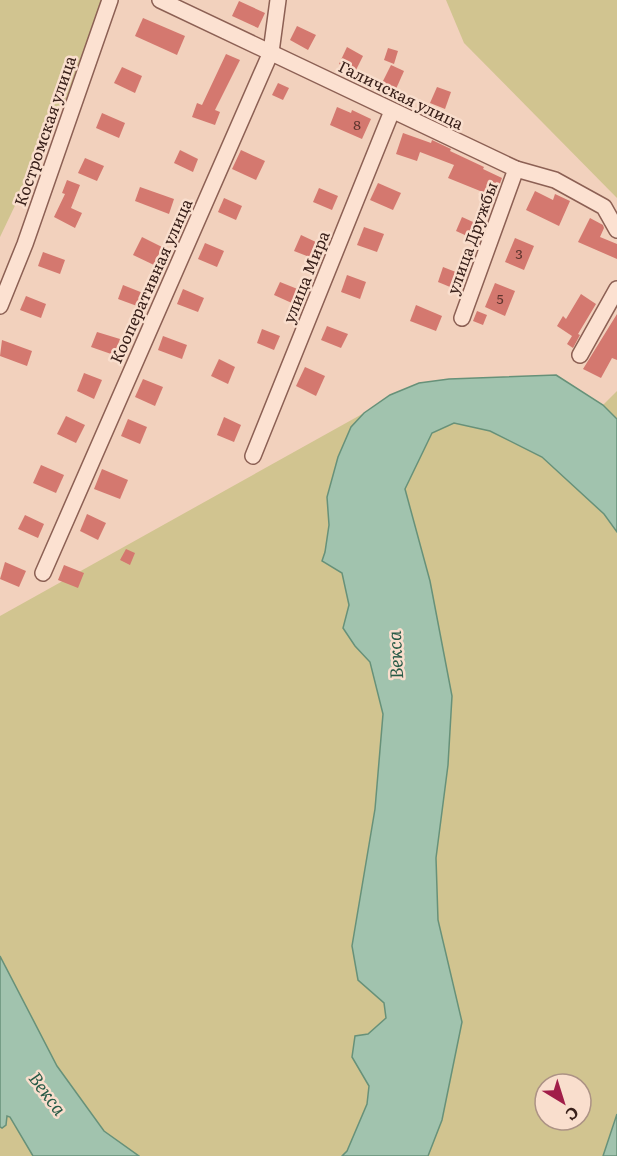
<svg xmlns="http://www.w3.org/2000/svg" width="617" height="1156" font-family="Literata,serif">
<rect width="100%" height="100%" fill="#f2d1bd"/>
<!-- green -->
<g fill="#d1c490" fill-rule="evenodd">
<path d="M 0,0 L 102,0 L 83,63 L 0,237 Z"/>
<path d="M 446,0 L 617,0 L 617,198 L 464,43 Z"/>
<path d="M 617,391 L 617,419 L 603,405 Z"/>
<path d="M 364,413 L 351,427 L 338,457 L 327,497 L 329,525 L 325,552 L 322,561 L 342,573 L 349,605 L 343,628 L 355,646 L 370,662 L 383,714 L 375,809 L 352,946 L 373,993 L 384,1003 L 386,1018 L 368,1034 L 352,1057 L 369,1086 L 367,1104 L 347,1152 L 342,1156 L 139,1156 L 104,1131 L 57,1066 L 0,956 L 0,616 Z"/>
<path d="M 454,423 L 490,431 L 542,457 L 604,514 L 617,532 L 617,1114 L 603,1156 L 428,1156 L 442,1120 L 462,1022 L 438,920 L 436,858 L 448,765 L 452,696 L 430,581 L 405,489 L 432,433 ZM 545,1084 L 581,1084 L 581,1120 L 545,1120 Z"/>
<path d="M 7,1116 L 10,1117 L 33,1156 L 0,1156 L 0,1127 L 2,1128 Z"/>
</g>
<!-- water -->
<g fill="#a1c3ae" stroke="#679179" stroke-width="1.5">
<path d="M 556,375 L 603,405 L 617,419 L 617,532 L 604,514 L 542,457 L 490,431 L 454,423 L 432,433 L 405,489 L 430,581 L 452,696 L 448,765 L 436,858 L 438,920 L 462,1022 L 442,1120 L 428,1156 L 342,1156 L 347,1151 L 367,1104 L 369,1086 L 352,1057 L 355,1036 L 368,1034 L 386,1018 L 384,1003 L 358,980 L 352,946 L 375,809 L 383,714 L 370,662 L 355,646 L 343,628 L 349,605 L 342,573 L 322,561 L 325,552 L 329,525 L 327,497 L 338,457 L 351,427 L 364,413 L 390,395 L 419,383 L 449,379 Z"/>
<path d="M 0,956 L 57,1066 L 104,1131 L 139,1156 L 33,1156 L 10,1117 L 7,1116 L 6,1125 L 2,1128 L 0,1127 Z"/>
<path d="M 617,1114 L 617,1156 L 603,1156 Z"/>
</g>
<!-- building -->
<g fill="#d4786f">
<path d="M 239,1 L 265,13 L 258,28 L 232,16 Z"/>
<path d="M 143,18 L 185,36 L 177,55 L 135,36 Z"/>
<path d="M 297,26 L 316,35 L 308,50 L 290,40 Z"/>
<path d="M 347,47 L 363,56 L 355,72 L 339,64 Z"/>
<path d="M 388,48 L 398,51 L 394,64 L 384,60 Z"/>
<path d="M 226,54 L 240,60 L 215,110 L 220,112 L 215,125 L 192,117 L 197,103 L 202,105 Z"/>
<path d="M 391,65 L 404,71 L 396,89 L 382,83 Z"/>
<path d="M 122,67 L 142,76 L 135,93 L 114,83 Z"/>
<path d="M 278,83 L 289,88 L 283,100 L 272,95 Z"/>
<path d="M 437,87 L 451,92 L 445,109 L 430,103 Z"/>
<path d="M 337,107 L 351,113 L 352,110 L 371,119 L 362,139 L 330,125 Z"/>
<path d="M 102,113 L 125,123 L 119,138 L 96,128 Z"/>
<path d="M 403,133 L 431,143 L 432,140 L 451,149 L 450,151 L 484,167 L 483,169 L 502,178 L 495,197 L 448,178 L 454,165 L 420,152 L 417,161 L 396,154 Z"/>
<path d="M 180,150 L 198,159 L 193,172 L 174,163 Z"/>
<path d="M 241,150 L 265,161 L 256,180 L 232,169 Z"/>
<path d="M 85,158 L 104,166 L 97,181 L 78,173 Z"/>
<path d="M 67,180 L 80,185 L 71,208 L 82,213 L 75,228 L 54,217 L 65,194 L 62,193 Z"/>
<path d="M 378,183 L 401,193 L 393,210 L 370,200 Z"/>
<path d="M 140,187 L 174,199 L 169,214 L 135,201 Z"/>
<path d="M 319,188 L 338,196 L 332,210 L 313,202 Z"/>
<path d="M 535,191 L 553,200 L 555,194 L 570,201 L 559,226 L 526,210 Z"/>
<path d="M 224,198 L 242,206 L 236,220 L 218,212 Z"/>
<path d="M 462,217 L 482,226 L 476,240 L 456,231 Z"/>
<path d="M 590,218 L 603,225 L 604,228 L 600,237 L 617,244 L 617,259 L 578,242 Z"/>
<path d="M 364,227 L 384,234 L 377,252 L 357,245 Z"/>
<path d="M 301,235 L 318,243 L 312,258 L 294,251 Z"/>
<path d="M 142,237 L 162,247 L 154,265 L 133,255 Z"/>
<path d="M 515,238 L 534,246 L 524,270 L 505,262 Z"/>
<path d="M 205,243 L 224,251 L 217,267 L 198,259 Z"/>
<path d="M 43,252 L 65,260 L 60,274 L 38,266 Z"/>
<path d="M 443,267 L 461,274 L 455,289 L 438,282 Z"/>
<path d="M 347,275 L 366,282 L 360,299 L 341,292 Z"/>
<path d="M 280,282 L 300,290 L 294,304 L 274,295 Z"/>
<path d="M 495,283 L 515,291 L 505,316 L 485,307 Z"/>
<path d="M 123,285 L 143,293 L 137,306 L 118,299 Z"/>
<path d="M 183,289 L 204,298 L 198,312 L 177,304 Z"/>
<path d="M 581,294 L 596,304 L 578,334 L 580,335 L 573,348 L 567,344 L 572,336 L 557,326 L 563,316 L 566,319 Z"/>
<path d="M 26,296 L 46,304 L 41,318 L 20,310 Z"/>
<path d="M 416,305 L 442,316 L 436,331 L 410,321 Z"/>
<path d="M 477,311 L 487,315 L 483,325 L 473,321 Z"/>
<path d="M 617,314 L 617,360 L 612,358 L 601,378 L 583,369 Z"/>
<path d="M 327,326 L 348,334 L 341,348 L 321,340 Z"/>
<path d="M 262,329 L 280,336 L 274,350 L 257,343 Z"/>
<path d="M 97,332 L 120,339 L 114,355 L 91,347 Z"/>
<path d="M 163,336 L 187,345 L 182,359 L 158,350 Z"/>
<path d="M 2,340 L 32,351 L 27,366 L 0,356 Z"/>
<path d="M 219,359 L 235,367 L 228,384 L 211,376 Z"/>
<path d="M 305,367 L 325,376 L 316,396 L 296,386 Z"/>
<path d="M 84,373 L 102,380 L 94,399 L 77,391 Z"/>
<path d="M 143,379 L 163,387 L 155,406 L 135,397 Z"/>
<path d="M 66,416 L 85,425 L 76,443 L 57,434 Z"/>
<path d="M 224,417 L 241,425 L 234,442 L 217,435 Z"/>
<path d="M 128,419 L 147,427 L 140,444 L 121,436 Z"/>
<path d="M 41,465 L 64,475 L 56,493 L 33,483 Z"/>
<path d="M 102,469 L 128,480 L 120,499 L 94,489 Z"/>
<path d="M 87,514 L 106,523 L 98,540 L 80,531 Z"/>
<path d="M 25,515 L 44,524 L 38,538 L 18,529 Z"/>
<path d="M 126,549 L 135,553 L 130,565 L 120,560 Z"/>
<path d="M 5,562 L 26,571 L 19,587 L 0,579 Z"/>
<path d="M 64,565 L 84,573 L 78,588 L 58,580 Z"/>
</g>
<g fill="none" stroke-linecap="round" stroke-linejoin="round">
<defs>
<g id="minor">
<path d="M 160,0 L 516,169 L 555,180 L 604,207 L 617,230"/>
<path d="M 0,306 L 25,244 L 110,0"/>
<path d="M 462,318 L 516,169"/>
<path d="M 580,355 L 617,289"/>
<path d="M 253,456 L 392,111"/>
<path d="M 43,573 L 271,52 L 278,0"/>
</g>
</defs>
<!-- minor casing -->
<use href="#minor" stroke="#8c6054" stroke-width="18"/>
<!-- minor -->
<use href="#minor" stroke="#fce1d1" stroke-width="15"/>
</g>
<g text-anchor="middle" stroke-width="5" stroke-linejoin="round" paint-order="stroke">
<!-- number labels -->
<g font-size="14" fill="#60362f">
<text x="357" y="130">8</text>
<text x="519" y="259">3</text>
<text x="500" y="304">5</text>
</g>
<!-- street labels -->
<g font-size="16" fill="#39201a" stroke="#f9decd">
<text transform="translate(401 95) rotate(26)" y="6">Галичская улица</text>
<text transform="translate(45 131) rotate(-71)" y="6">Костромская улица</text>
<text transform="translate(472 238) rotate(-70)" y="6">улица Дружбы</text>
<text transform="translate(306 277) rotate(-68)" y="6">улица Мира</text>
<text transform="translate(151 281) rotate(-66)" y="6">Кооперативная улица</text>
</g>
<!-- water labels -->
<g font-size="18" font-style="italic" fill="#285b47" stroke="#f9decd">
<text transform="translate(396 655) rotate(-93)" y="6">Векса</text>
<text transform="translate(47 1094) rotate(53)" y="6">Векса</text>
</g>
</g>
<!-- north arrow -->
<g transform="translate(563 1102) rotate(142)"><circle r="28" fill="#f9decd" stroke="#ac9285" stroke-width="1.5"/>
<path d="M0-4.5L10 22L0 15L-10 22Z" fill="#a11e49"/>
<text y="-9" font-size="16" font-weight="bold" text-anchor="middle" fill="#39201a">С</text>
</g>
</svg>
